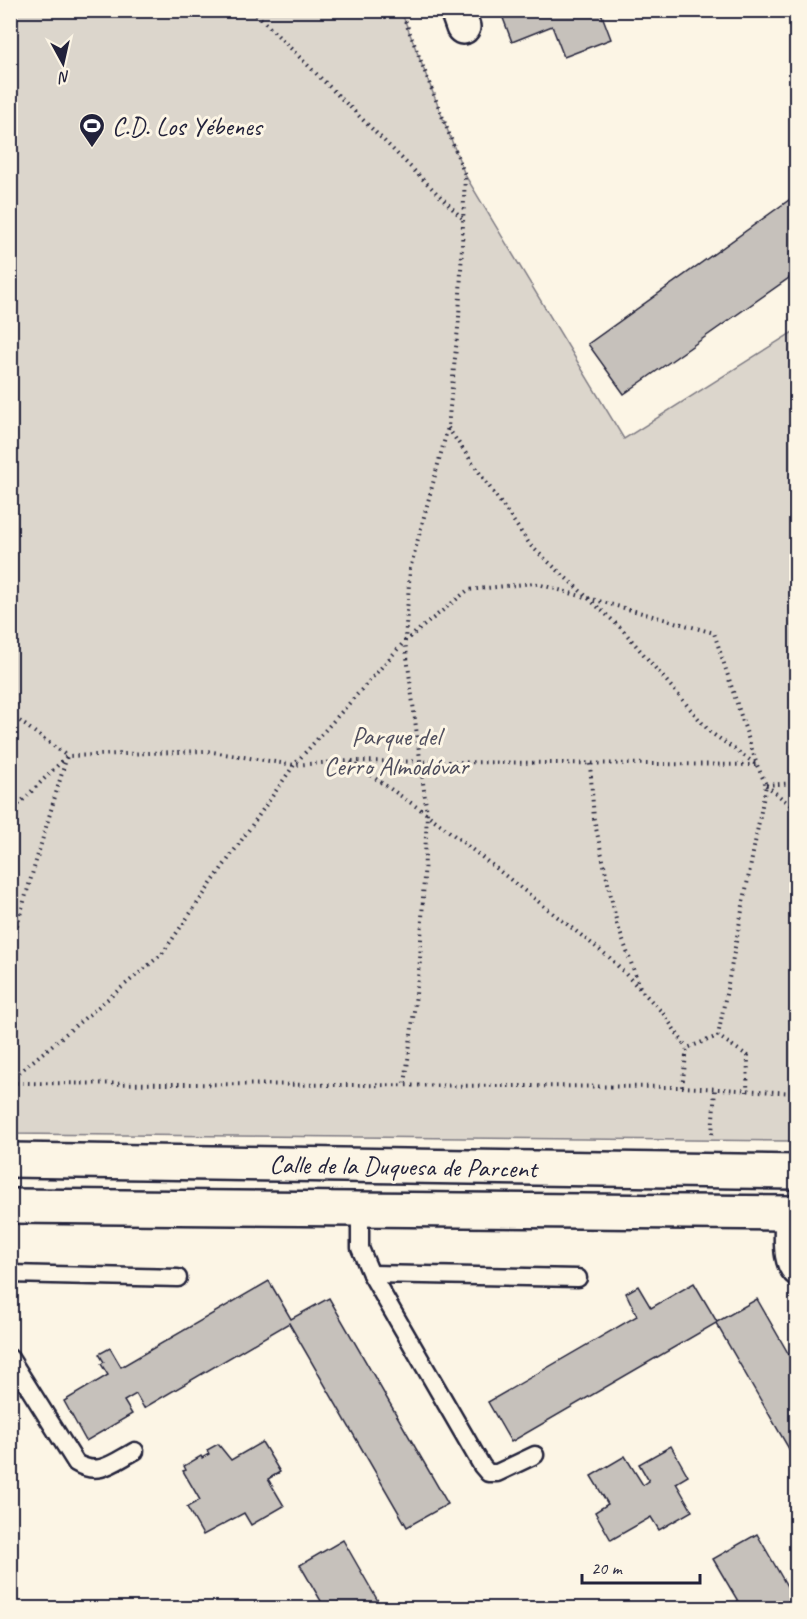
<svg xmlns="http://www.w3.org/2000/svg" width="807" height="1619" font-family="Caveat,sans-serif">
<rect width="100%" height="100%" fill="#fcf5e5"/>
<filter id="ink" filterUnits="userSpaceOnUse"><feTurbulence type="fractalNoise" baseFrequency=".0167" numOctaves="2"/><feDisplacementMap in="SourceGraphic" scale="12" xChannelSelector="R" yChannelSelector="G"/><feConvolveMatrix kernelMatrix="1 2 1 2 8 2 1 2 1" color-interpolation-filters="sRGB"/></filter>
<g filter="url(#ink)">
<!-- green -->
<path fill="#dcd6cc" stroke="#7f7c84" stroke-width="1.5" d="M 11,10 L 401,11 L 465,175 L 624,439 L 796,330 L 796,1141 L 11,1134 Z"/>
<!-- building -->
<g fill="#c6c1bb" stroke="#22223b" stroke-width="1.5">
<path d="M 500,10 L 600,10 L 611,39 L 564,57 L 552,26 L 512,42 Z"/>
<path d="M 796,195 L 796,273 L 624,394 L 588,344 Z"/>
<path d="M 269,1281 L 291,1319 L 329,1298 L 448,1504 L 407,1527 L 289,1323 L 144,1408 L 136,1394 L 124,1401 L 132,1414 L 86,1441 L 64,1401 L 108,1375 L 101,1364 L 104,1362 L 99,1354 L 110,1348 L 121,1367 Z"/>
<path d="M 694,1283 L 717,1322 L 757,1299 L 796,1367 L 796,1461 L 716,1323 L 511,1442 L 488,1402 L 637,1316 L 626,1293 L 638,1286 L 651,1308 Z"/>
<path d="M 262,1442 L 280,1472 L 268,1479 L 284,1506 L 251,1525 L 244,1513 L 203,1535 L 187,1507 L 200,1500 L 183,1471 L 186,1470 L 184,1466 L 201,1456 L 202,1458 L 209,1454 L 207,1450 L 218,1444 L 231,1460 Z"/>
<path d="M 671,1446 L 688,1476 L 676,1483 L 692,1511 L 659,1530 L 651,1517 L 611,1540 L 595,1512 L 608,1504 L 591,1476 L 625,1456 L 643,1485 L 649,1481 L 639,1464 Z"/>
<path d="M 757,1534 L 796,1602 L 796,1608 L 742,1608 L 713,1559 Z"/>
<path d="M 343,1540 L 382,1608 L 325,1608 L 300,1565 Z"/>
</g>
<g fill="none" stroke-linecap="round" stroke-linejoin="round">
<defs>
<g id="lane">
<path d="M 360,1208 L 360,1248 L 371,1274 L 482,1466 L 488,1473 L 497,1473 L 535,1455"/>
<path d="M 783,1213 C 784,1233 778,1265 796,1278"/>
<path d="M 10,1274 L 178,1278"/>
<path d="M 371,1274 L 578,1278"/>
<path d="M 10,1358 L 76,1463 C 99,1477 114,1462 135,1451"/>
</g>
<g id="street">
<path d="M 457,10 L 463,27"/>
<path d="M 10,1160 L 796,1172"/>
<path d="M 10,1206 L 796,1213"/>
</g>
</defs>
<!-- lane casing -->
<use href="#lane" stroke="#22223b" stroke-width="21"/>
<!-- street casing -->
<use href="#street" stroke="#22223b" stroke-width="38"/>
<!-- path -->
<g stroke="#22223b" stroke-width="4" stroke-dasharray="1.5 4.5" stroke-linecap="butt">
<path d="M 252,10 L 463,219"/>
<path d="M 401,10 L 465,175 L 459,318 L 448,427 L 410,569 L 405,641 L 427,814 L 420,961 L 405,1085"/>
<path d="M 448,428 L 531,546 L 622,629 L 710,732 L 757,765"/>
<path d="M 10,714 L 67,756 L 10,949"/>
<path d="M 352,761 L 756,765"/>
<path d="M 590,764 L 594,819 L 617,924 L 641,990"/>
<path d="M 766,785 L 796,810"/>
<path d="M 766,785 L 796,783"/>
<path d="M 10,813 L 67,756 L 206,751 L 294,765 L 350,761 L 427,814 L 610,958 L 663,1013 L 687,1048"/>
<path d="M 10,1080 L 162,954 L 294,765 L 405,641 L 468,590 L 534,583 L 714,633 L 757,765 L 766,785 L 718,1036 L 748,1056 L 747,1092"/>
<path d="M 10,1083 L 682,1087 L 796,1093"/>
<path d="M 682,1087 L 687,1048 L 718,1036"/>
<path d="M 712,1134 L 715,1089"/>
</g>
<!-- lane -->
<use href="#lane" stroke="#fcf5e5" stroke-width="16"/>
<!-- street -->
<use href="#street" stroke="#fcf5e5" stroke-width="33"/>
</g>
</g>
<!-- icons -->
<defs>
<symbol id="stadium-pin" viewBox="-11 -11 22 30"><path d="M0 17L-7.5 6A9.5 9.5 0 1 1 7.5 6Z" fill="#22223b" stroke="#fcf5e5"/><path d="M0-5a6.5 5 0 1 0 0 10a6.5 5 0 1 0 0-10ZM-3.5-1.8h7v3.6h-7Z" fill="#fff"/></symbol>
</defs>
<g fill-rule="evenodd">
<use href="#stadium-pin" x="77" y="111" width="30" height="40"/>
</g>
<g text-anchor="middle" stroke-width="6" stroke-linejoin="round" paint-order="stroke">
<!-- poi labels -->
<g font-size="26" fill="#22223b" stroke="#fcf5e5" text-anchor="start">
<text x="112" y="135">C.D. Los Yébenes</text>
</g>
<!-- park labels -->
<g font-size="26" fill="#504f5f" stroke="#fcf5e5">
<text x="396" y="745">Parque del<tspan x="396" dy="30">Cerro Almodóvar</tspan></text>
</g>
<!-- street labels -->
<g font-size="26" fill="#22223b" stroke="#fcf5e5">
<text transform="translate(403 1166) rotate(1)" y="9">Calle de la Duquesa de Parcent</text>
</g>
</g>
<!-- margin -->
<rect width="807" height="1619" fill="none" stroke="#fcf5e5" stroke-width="36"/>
<rect x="18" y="18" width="771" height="1583" fill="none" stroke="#22223b" stroke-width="2" filter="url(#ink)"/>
<!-- north arrow -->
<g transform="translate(63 63) rotate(172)" stroke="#fcf5e5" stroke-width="4.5" paint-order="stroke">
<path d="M0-4.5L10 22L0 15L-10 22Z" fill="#22223b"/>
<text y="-9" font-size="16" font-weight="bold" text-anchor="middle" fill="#22223b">N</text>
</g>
<!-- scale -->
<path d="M582 1574v9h118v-9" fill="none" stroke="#22223b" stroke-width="3"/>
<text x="591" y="1574" font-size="18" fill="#22223b" stroke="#fcf5e5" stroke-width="4.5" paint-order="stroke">20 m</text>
</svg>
